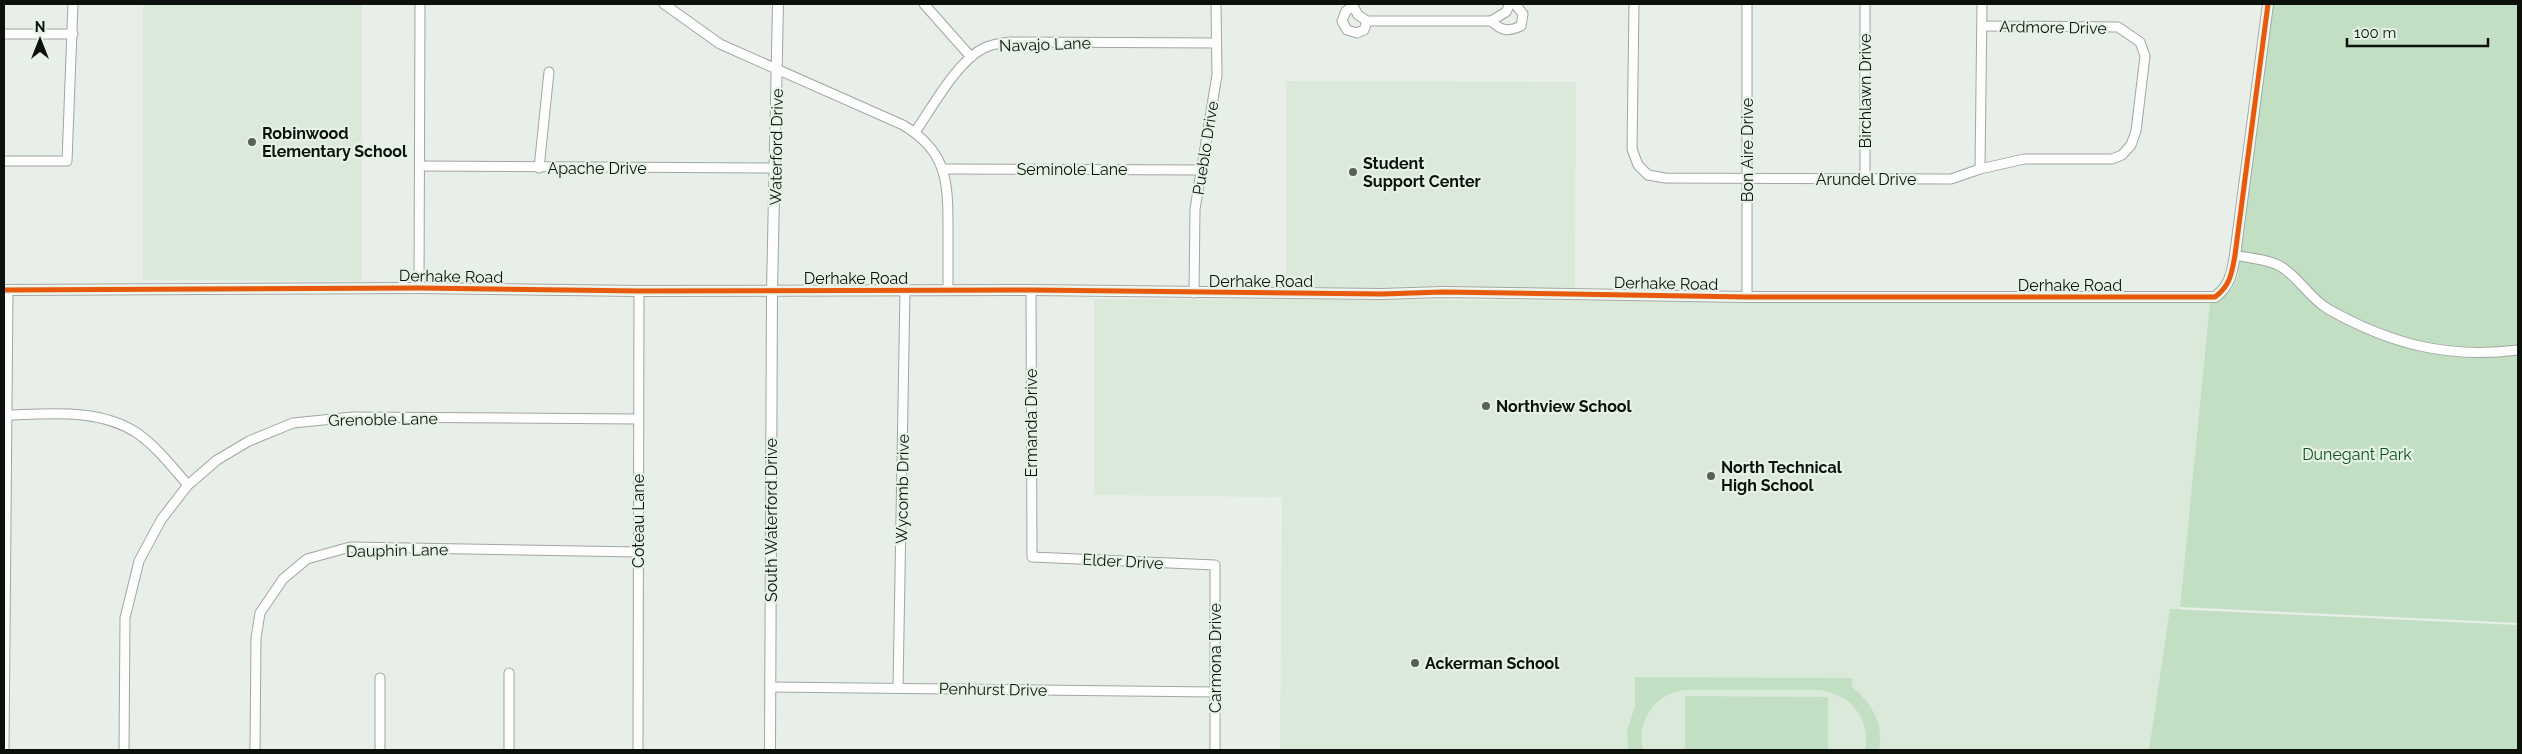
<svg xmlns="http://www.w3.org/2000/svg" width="2522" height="754" font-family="Raleway,sans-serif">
<rect width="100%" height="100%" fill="#e8efe8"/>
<!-- built -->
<g fill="#dbe9db">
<path d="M 143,4 L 362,4 L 362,281 L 143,280 Z"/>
<path d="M 1286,81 L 1576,82 L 1575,289 L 1286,288 Z"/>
<path d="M 2226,297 L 2210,302 L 2180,607 L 2159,750 L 1280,750 L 1282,497 L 1094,495 L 1094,299 L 2195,303 Z"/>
</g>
<!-- green -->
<g fill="#c3dfc3">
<path d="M 2273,4 L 2518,4 L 2518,623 L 2180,607 L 2210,302 C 2229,296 2231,293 2238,275 Z"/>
<path d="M 2170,609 L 2518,625 L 2518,750 L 2149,750 Z"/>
<path d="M 1635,677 L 1852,678 L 1852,687 C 1872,703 1884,724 1879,750 L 1865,750 C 1871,719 1851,694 1819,690 L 1685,690 C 1655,693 1636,721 1643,750 L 1628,750 L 1627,731 L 1635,706 Z"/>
<path d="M 1685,696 L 1828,697 L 1828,750 L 1685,750 Z"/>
</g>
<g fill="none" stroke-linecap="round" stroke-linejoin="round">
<defs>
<g id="minor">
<path d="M 664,4 L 720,44 L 903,125 C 945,150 948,178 948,224 C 948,246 948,268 948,290"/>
<path d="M 924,4 L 971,57"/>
<path d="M 1352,4 L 1358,15 L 1367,21 L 1491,21 L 1506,12 L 1510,4"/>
<path d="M 1634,4 L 1632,149 L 1638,165 L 1648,175 L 1665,178 L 1951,179 L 1980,169 L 2024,159 L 2112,159 L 2122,155 L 2131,145 L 2136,131 L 2145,56 L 2140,42 L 2118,27 L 1982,26"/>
<path d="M 1747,4 L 1747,297"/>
<path d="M 1352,7 L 1346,11 L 1342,21 L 1347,30 L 1357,33 L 1364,30 L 1367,21"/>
<path d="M 1491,21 C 1502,31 1508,32 1521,26 L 1523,14 L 1515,4"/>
<path d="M 4,34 L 73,34"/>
<path d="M 915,132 C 932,108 957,61 984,48 C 992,44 1001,43 1010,42 L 1216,43"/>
<path d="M 4,161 L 67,161 L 73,4"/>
<path d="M 420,166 L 775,168"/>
<path d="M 539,168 L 549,72"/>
<path d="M 944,169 L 1200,170"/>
<path d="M 1980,169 L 1982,4"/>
<path d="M 1865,179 L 1865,4"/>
<path d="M 2235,255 C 2251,259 2265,258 2280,266 C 2298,276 2309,298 2328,309 C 2390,344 2448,359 2518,350"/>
<path d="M 419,288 L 420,4"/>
<path d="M 1031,290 L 1032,557 L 1215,565 L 1215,750"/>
<path d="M 1194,293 L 1195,209 L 1217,75 L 1216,4"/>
<path d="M 6,415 C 49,414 99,408 137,433 C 157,447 172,467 188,485"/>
<path d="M 770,687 L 1215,692"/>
<path d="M 898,688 L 905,290"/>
<path d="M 4,750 L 8,290"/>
<path d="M 124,750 L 125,618 L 139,561 L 161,520 L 188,485 L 217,460 L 249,441 L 293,423 L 353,417 L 638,419"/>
<path d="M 255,750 L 256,638 L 260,613 L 283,579 L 307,559 L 350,547 L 638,552"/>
<path d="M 380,750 L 380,678"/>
<path d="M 509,750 L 509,673"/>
<path d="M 638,750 L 639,291"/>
</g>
<g id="tertiary">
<path d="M 4,290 L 419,288 L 639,291 L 1031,290 L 1382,294 L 1443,292 L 1747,297 L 2215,297 C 2230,286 2232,273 2235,255 L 2268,4"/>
<path d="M 770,750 L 772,291 L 778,4"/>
</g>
</defs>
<!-- minor casing -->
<use href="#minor" stroke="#a1a6a1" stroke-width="11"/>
<!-- tertiary casing -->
<use href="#tertiary" stroke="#a1a6a1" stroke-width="12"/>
<!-- minor -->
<use href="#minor" stroke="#fcfdfc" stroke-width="9"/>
<!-- tertiary -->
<use href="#tertiary" stroke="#fcfdfc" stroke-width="10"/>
<defs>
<path id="cycleway" d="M 4,290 L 419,288 L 639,291 L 1031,290 L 1382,294 L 1443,292 L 1747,297 L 2215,297 C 2230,286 2232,273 2235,255 L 2268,4"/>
</defs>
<!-- cycleway casing -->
<use href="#cycleway" stroke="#e5f2e5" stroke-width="8"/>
<!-- cycleway -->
<use href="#cycleway" stroke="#e8590c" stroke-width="5"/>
</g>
<!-- markers -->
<g fill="#595f59" stroke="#e5f2e5" stroke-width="2">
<circle cx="252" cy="142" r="5"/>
<circle cx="1353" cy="172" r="5"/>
<circle cx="1486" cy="406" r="5"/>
<circle cx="1711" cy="476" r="5"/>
<circle cx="1415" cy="663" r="5"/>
</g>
<g text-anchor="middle" stroke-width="4.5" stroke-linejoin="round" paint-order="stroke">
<!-- street labels -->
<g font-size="16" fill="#0c110c" stroke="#e5f2e5">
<text transform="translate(2053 27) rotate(1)" y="6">Ardmore Drive</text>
<text transform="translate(1045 44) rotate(-2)" y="6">Navajo Lane</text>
<text transform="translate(1865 91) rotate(-90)" y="6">Birchlawn Drive</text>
<text transform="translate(776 147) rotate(-89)" y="6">Waterford Drive</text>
<text transform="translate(1205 148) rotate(-81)" y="6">Pueblo Drive</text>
<text transform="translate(1747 150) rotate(-90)" y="6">Bon Aire Drive</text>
<text x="597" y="174">Apache Drive</text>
<text x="1072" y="175">Seminole Lane</text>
<text x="1866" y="185">Arundel Drive</text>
<text transform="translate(451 276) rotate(1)" y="6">Derhake Road</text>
<text x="856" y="284">Derhake Road</text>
<text x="1261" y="287">Derhake Road</text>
<text transform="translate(1666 283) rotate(1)" y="6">Derhake Road</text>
<text x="2070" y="291">Derhake Road</text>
<text transform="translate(383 419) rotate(-1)" y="6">Grenoble Lane</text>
<text transform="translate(1031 423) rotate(-90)" y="6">Ermanda Drive</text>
<text transform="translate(902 489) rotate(-89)" y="6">Wycomb Drive</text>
<text transform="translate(771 520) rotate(-90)" y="6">South Waterford Drive</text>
<text transform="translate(638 521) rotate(-90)" y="6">Coteau Lane</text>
<text transform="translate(397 550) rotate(-1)" y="6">Dauphin Lane</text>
<text transform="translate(1123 561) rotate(3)" y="6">Elder Drive</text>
<text transform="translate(1215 658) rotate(-90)" y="6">Carmona Drive</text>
<text transform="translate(993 689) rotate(1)" y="6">Penhurst Drive</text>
</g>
<!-- poi labels -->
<g font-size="16" font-weight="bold" fill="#0c110c" stroke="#e5f2e5" text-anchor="start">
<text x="262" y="139">Robinwood<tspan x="262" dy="18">Elementary School</tspan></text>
<text x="1363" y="169">Student<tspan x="1363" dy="18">Support Center</tspan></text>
<text x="1496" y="412">Northview School</text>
<text x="1721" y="473">North Technical<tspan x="1721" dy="18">High School</tspan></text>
<text x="1425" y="669">Ackerman School</text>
</g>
<!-- park labels -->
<g font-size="16" fill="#0c5219" stroke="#e5f2e5">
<text x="2357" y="460">Dunegant Park</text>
</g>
</g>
<!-- border -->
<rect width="2522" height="754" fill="none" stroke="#0c110c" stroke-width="10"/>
<!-- north arrow -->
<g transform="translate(40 40)" stroke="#e5f2e5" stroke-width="4" paint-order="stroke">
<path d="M0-4L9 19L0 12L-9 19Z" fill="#0c110c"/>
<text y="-8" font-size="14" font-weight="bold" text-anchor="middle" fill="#0c110c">N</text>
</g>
<!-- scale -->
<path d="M2347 38v8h141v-8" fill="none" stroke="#0c110c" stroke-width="2.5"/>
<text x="2354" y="38" font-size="15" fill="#0c110c" stroke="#e5f2e5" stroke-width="4" paint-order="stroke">100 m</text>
</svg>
